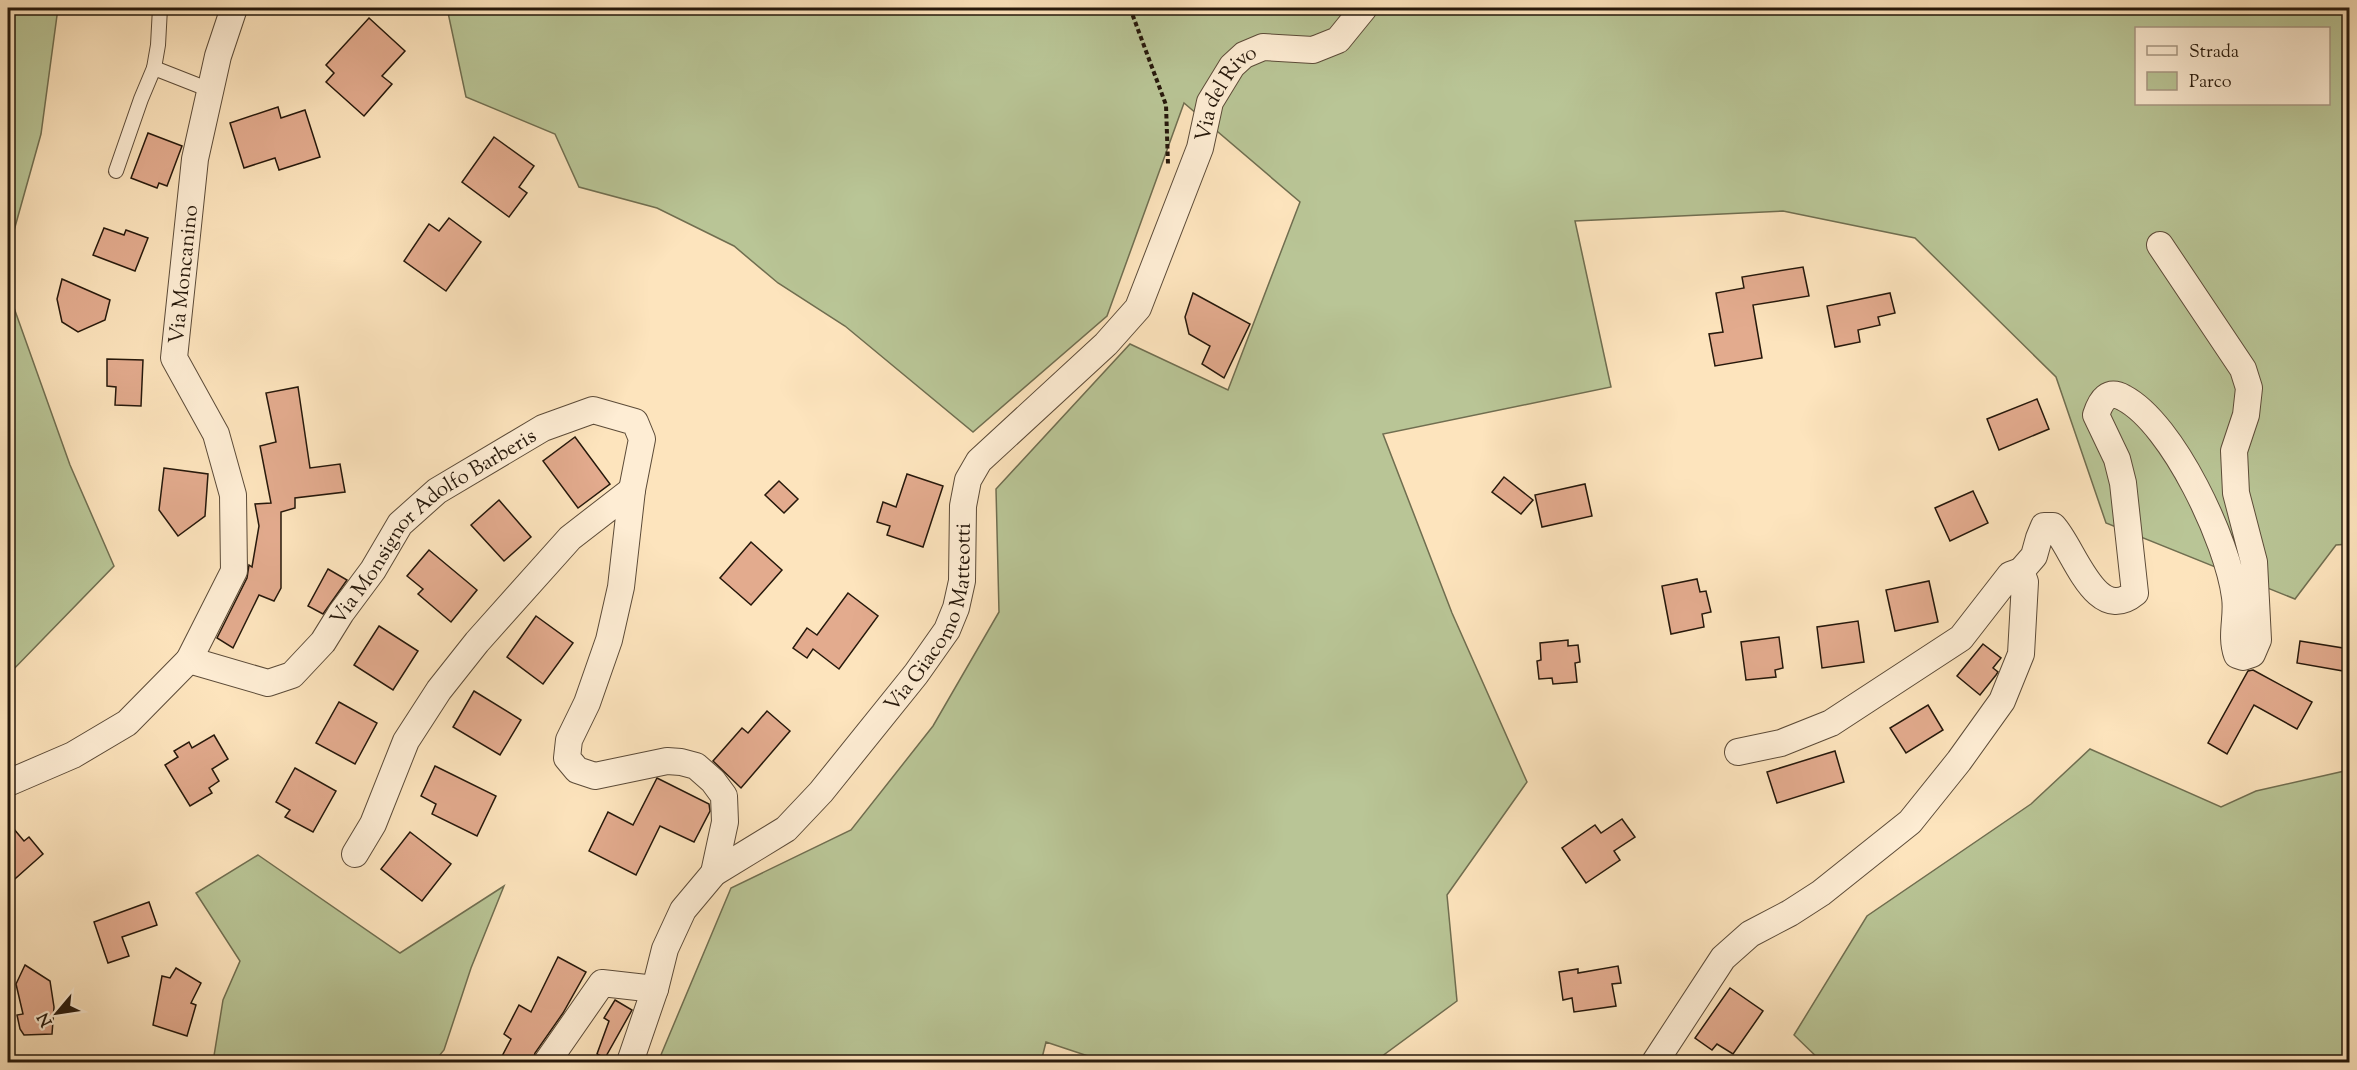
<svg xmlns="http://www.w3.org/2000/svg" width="2357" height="1070" font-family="'Sorts Mill Goudy',serif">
<rect width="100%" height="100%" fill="#fde4bd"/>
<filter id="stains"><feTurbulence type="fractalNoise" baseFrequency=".00333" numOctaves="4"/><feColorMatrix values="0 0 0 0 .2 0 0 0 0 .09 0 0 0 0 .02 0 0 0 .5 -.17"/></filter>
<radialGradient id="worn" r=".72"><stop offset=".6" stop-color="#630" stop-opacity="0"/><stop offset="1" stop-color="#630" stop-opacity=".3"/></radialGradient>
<!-- green -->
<g fill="#b9c596" stroke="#706e50" stroke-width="1.5" fill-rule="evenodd">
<path d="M 8,8 L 58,8 L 41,134 L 8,252 Z"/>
<path d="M 447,8 L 2349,8 L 2349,544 L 2336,545 L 2295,599 L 2106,523 L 2056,377 L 1915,238 L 1783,211 L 1575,221 L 1611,387 L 1383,434 L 1452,613 L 1527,782 L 1447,895 L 1457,1001 L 1374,1062 L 1106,1062 L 1046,1042 L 1041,1062 L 658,1062 L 731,888 L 851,830 L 933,726 L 999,612 L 996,489 L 1130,344 L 1228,390 L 1300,202 L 1184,103 L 1107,316 L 973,432 L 845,326 L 778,283 L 734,246 L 657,208 L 579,187 L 555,134 L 466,97 ZM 2136,28 L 2328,28 L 2328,104 L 2136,104 Z"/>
<path d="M 8,291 L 70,465 L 114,566 L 8,675 Z"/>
<path d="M 2090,749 L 2221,807 L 2256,791 L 2349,770 L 2349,1062 L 1822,1062 L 1794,1035 L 1867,916 L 2031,804 Z"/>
<path d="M 258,855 L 400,953 L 504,886 L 471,968 L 444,1050 L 434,1062 L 213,1062 L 223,1000 L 240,961 L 196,893 Z"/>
</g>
<!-- building -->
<g fill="#e3ab8e" stroke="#26180b" stroke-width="1.5">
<path d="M 369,18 L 405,51 L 382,76 L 392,84 L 364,116 L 326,82 L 334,73 L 326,65 Z"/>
<path d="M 278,107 L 281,118 L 305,110 L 320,157 L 279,170 L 275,158 L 244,168 L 230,123 Z"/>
<path d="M 148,133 L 182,146 L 167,186 L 159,183 L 157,188 L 131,178 Z"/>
<path d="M 494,137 L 534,166 L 519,187 L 527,193 L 509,217 L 462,182 Z"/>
<path d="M 449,218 L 481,242 L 446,291 L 404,261 L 429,224 L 439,231 Z"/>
<path d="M 104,228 L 124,235 L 126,230 L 148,238 L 135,271 L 93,255 Z"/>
<path d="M 1803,267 L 1809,296 L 1753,305 L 1762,358 L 1715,366 L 1709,334 L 1723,332 L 1716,293 L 1744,288 L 1742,277 Z"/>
<path d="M 62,279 L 110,300 L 105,320 L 78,332 L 62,322 L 57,299 Z"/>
<path d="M 1193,293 L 1250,324 L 1224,378 L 1202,364 L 1210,346 L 1189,334 L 1185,317 Z"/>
<path d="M 1890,293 L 1895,313 L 1878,317 L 1880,325 L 1858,330 L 1860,342 L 1835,347 L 1827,306 Z"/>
<path d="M 107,359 L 143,360 L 141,406 L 115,405 L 116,387 L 107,386 Z"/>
<path d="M 298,387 L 310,468 L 340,464 L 345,492 L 295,498 L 295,508 L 281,512 L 281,588 L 274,601 L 259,595 L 233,648 L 217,638 L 247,578 L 249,565 L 252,567 L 259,526 L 255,504 L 271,503 L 260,446 L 276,442 L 266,393 Z"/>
<path d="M 2037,399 L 2049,429 L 1999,450 L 1987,419 Z"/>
<path d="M 575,437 L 610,484 L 578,508 L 543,461 Z"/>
<path d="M 164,468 L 208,474 L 205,516 L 178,536 L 159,510 Z"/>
<path d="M 907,474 L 943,486 L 923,547 L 887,535 L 890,526 L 877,522 L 883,502 L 896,507 Z"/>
<path d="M 1504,477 L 1533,500 L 1521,514 L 1492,492 Z"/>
<path d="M 779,481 L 798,499 L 784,513 L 765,495 Z"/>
<path d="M 1585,484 L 1592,516 L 1542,527 L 1535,495 Z"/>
<path d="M 1973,491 L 1988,523 L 1950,541 L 1935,508 Z"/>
<path d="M 499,500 L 531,537 L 504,561 L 471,525 Z"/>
<path d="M 751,542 L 782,570 L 751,605 L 720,578 Z"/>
<path d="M 429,550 L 477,590 L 451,622 L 418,594 L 423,589 L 407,576 Z"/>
<path d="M 328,569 L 347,580 L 323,614 L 308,606 Z"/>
<path d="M 1697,579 L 1700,592 L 1706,591 L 1711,612 L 1702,614 L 1704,627 L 1671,634 L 1662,586 Z"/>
<path d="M 1929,581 L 1938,622 L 1895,631 L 1886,590 Z"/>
<path d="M 848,593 L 878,616 L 839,669 L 813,649 L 807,658 L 793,648 L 807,628 L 817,635 Z"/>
<path d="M 536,616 L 573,643 L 543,684 L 507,657 Z"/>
<path d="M 1858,621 L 1864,662 L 1822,668 L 1817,627 Z"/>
<path d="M 379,626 L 418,651 L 393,690 L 354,665 Z"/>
<path d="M 1779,637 L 1783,668 L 1775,670 L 1776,677 L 1746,680 L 1741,642 Z"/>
<path d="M 1568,640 L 1568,646 L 1578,645 L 1580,662 L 1575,663 L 1577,682 L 1553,684 L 1552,678 L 1539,679 L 1537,661 L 1541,660 L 1540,643 Z"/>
<path d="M 2300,641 L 2349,649 L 2349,672 L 2297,663 Z"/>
<path d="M 1983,644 L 2001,658 L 1993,668 L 1998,672 L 1996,675 L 1980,695 L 1957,676 Z"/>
<path d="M 2253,670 L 2312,702 L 2297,729 L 2254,705 L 2227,754 L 2208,743 L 2248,671 Z"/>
<path d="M 474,691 L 521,720 L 500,755 L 453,727 Z"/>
<path d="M 339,702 L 377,723 L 355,764 L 316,743 Z"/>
<path d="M 1928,705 L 1943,730 L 1906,753 L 1890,728 Z"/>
<path d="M 767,711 L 790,731 L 741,788 L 713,761 L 742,728 L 748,733 Z"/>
<path d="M 214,735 L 228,759 L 212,769 L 219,781 L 209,788 L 212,793 L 190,806 L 165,765 L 178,757 L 174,751 L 189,742 L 192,748 Z"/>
<path d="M 1835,751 L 1844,782 L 1777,803 L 1767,772 Z"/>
<path d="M 435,766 L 496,796 L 477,836 L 432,814 L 436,804 L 421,796 Z"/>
<path d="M 295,768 L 336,791 L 313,832 L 285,817 L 290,810 L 276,802 Z"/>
<path d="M 657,778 L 709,804 L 710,811 L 694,842 L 660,826 L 636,875 L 589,851 L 608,812 L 633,825 Z"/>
<path d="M 1622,819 L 1635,837 L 1614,851 L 1620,860 L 1586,883 L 1562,848 L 1595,825 L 1601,833 Z"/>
<path d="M 8,822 L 24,841 L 29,837 L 43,854 L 8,885 Z"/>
<path d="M 410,832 L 451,864 L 422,901 L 381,869 Z"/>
<path d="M 149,902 L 157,925 L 122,937 L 129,956 L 108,963 L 94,922 Z"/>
<path d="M 558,957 L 586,972 L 563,1013 L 535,1053 L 532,1062 L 499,1062 L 511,1039 L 504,1034 L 519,1005 L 531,1012 Z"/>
<path d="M 25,965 L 50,981 L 54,1007 L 52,1034 L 24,1035 L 20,1029 L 17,1015 L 23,1014 L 16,984 Z"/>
<path d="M 1618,966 L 1621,983 L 1612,984 L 1616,1006 L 1574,1012 L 1572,998 L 1563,1000 L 1559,972 L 1578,969 L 1578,973 Z"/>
<path d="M 176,968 L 201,983 L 191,1003 L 196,1005 L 187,1036 L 153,1025 L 162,976 L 170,978 Z"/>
<path d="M 1730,988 L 1763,1011 L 1733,1054 L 1717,1044 L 1712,1050 L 1695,1038 Z"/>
<path d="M 615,1000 L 632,1010 L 605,1058 L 597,1054 L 609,1021 L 604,1018 Z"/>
</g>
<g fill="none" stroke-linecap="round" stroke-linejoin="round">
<defs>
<g id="lane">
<path d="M 154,68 L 158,45 L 160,8"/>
<path d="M 116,171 L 141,99 L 154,68 L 210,90"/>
</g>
<g id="street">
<path d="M 2021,571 L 2034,556 L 2039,538 L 2044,526 L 2053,526 C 2074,548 2095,626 2135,593 L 2123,483 L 2117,459 L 2096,415 C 2101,400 2108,389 2124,398 C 2173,424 2228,542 2235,597 C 2238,617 2230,635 2237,655 L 2243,657 L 2252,654 L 2258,640 L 2254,562 L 2236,493 L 2234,451 L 2246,415 L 2249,388 L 2243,369 L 2160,245"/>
<path id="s1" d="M 189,660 L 268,683 L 292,675 L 323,642 L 341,613 L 373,570 L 400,524 L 437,491 L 543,428 L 593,410 L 635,422 L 642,439 L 632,490"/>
<path id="s2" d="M 8,783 L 73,755 L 127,723 L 189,660 L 234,571 L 233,495 L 216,434 L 174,358 L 195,159 L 218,56 L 234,8"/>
<path d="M 355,854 L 373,824 L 406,741 L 439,690 L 477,642 L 570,538 L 632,490 L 621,587 L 609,640 L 587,703 L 569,740 L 567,758 L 577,770 L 595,776 L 667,761 L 681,762 L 696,766 L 713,781 L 724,796 L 725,822 L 714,873"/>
<path d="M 547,1062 L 602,983 L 655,989"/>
<path id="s3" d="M 630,1062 L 655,989 L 665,949 L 683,910 L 714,873 L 786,829 L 821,792 L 916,674 L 947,630 L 956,608 L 962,581 L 963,506 L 968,480 L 979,461 L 1106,344 L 1138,308 L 1200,148 L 1210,102 L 1232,66 L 1244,55 L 1263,47 L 1313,50 L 1338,40 L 1364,8"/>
<path d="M 1655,1062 L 1723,958 L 1750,934 L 1790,913 L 1821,893 L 1910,822 L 1959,761 L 2002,701 L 2021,654 L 2025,582 L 2021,571 L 2010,575 L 1961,638 L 1831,723 L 1781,743 L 1738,752"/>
</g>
</defs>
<!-- lane casing -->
<use href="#lane" stroke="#5c4b38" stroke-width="16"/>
<!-- street casing -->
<use href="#street" stroke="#5c4b38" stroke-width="28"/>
<!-- path -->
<path stroke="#26180b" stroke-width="4" stroke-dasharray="4.5 3" stroke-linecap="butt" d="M 1130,8 L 1166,105 L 1168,164"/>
<!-- lane -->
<use href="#lane" stroke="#feedd4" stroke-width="14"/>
<!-- street -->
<use href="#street" stroke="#feedd4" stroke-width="26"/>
</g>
<g text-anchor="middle" stroke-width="5" stroke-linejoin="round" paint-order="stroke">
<!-- street labels -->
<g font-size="21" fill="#26180b" stroke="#feedd4">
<text dy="7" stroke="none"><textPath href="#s3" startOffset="1180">Via del Rivo</textPath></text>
<text dy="7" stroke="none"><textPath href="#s2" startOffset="632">Via Moncanino</textPath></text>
<text dy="7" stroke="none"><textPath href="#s1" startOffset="316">Via Monsignor Adolfo Barberis</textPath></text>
<text dy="7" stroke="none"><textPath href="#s3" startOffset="556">Via Giacomo Matteotti</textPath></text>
</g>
</g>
<!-- margin -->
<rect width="2357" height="1070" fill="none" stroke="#fde4bd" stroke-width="30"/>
<rect x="9" y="9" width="2339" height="1052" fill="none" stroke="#26180b" stroke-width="3"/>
<rect x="15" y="15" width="2327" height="1040" fill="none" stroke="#26180b" stroke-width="1.5"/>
<!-- legend -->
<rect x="2135" y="27" width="195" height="78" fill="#feedd4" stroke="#a89884" stroke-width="1.5"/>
<rect x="2147" y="46" width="30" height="9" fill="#feedd4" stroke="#a89884" stroke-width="1.5"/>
<text x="2189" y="57" font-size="18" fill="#26180b">Strada</text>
<rect x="2147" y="72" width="30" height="18" fill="#b9c596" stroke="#a89884" stroke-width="1.5"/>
<text x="2189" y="87" font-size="18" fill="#26180b">Parco</text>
<!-- north arrow -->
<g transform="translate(57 1013) rotate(241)" stroke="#feedd4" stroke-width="4.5" paint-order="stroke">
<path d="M0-4.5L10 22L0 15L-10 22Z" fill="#26180b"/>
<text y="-9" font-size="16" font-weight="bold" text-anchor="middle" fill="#26180b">N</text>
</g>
<rect width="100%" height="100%" filter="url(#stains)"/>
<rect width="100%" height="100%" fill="url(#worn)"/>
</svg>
